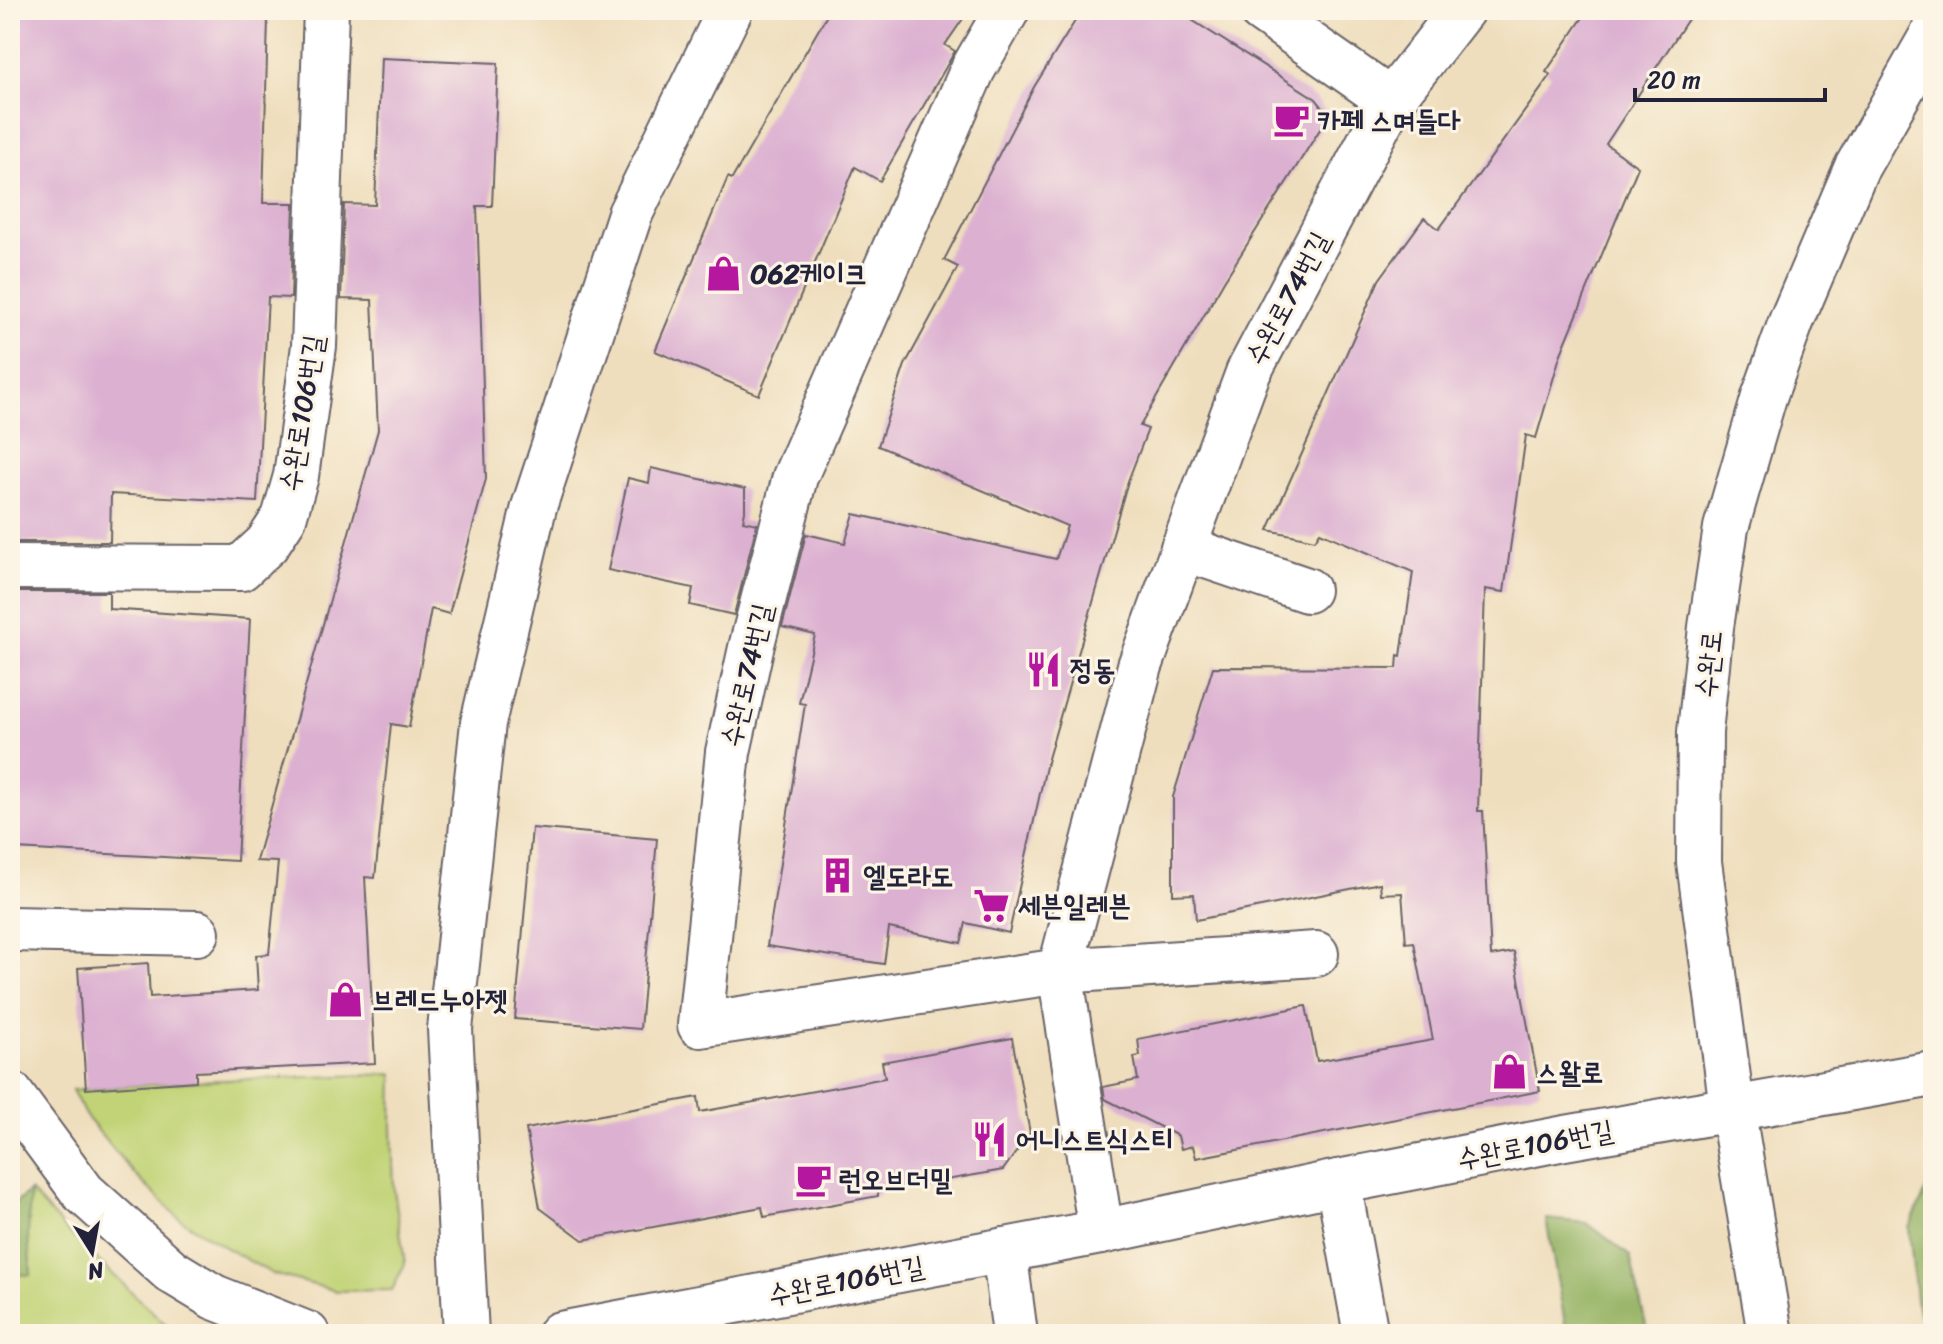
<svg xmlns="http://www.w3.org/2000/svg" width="1943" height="1344" font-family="Sriracha,'Poor Story',sans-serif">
<rect width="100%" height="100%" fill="#fcf5e5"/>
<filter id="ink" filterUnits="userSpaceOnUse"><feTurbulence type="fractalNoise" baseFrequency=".0125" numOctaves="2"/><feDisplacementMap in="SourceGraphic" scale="16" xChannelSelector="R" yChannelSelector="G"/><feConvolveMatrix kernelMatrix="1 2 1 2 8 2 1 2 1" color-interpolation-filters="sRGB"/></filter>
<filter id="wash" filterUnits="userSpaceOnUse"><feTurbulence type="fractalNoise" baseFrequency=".006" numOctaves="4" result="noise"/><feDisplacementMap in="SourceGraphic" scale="32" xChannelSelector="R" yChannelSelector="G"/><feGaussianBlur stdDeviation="1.8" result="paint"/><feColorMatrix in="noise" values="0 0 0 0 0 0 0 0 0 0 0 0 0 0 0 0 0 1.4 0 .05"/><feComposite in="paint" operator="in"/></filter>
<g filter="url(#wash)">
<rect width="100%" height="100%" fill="#efdebd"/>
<!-- green -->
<g fill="#c1d376" stroke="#727a58" stroke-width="2">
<path d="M 393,1074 L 392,1126 L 394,1190 L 405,1264 L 392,1290 L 337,1291 L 273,1274 L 226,1248 L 180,1219 L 135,1175 L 85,1115 L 72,1090 L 196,1081 Z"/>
<path d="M 30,1191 L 66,1230 L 176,1334 L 10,1334 L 10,1208 Z"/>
</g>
<!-- forest -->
<g fill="#98b567" stroke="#5d6c51" stroke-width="2">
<path d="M 1931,1180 L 1933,1180 L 1933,1334 L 1925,1334 L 1916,1300 L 1909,1228 Z"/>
<path d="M 30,1191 L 28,1236 L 31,1275 L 10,1274 L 10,1208 Z"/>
<path d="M 1546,1219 L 1587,1223 L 1630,1256 L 1648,1334 L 1567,1334 Z"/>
</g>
<g id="blocks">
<!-- building -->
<g fill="#dcb0d1">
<path d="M 10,10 L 114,10 L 114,14 L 268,18 L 263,203 L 294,203 L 291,298 L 268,297 L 257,502 L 111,494 L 110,542 L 10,542 Z"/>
<path d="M 830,10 L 969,10 L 945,45 L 955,51 L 946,67 L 880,181 L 855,167 L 759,395 L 655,351 L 728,177 L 732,179 Z"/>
<path d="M 1082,10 L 1176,10 L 1316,99 L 1329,115 L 1224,281 L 1140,426 L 1148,429 L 1128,481 L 1047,762 L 1009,933 L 966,923 L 961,943 L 889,928 L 884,964 L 767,946 L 805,704 L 799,703 L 815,635 L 782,627 L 806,534 L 845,543 L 854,514 L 1056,559 L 1067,526 L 878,446 L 905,365 L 958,267 L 944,260 L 1034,87 Z"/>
<path d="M 1588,10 L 1694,10 L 1606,144 L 1638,167 L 1560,356 L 1536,438 L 1526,435 L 1504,592 L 1485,589 L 1478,811 L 1483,811 L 1491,956 L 1514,952 L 1540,1091 L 1196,1158 L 1193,1146 L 1181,1149 L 1178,1136 L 1105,1099 L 1103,1087 L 1138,1080 L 1134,1057 L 1140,1056 L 1138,1039 L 1306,1006 L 1317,1061 L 1433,1040 L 1414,942 L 1406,943 L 1402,893 L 1381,894 L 1380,883 L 1196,920 L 1194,894 L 1173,895 L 1173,797 L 1213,667 L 1397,668 L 1398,655 L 1401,656 L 1413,572 L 1320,532 L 1315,540 L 1268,530 L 1379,280 L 1424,218 L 1439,229 L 1551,75 L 1546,72 Z"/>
<path d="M 381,58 L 498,63 L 492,206 L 477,206 L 486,479 L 449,614 L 431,609 L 409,727 L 391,724 L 375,878 L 365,877 L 375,1063 L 196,1072 L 196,1081 L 86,1089 L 78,968 L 148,963 L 150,997 L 258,990 L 256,955 L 269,954 L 278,862 L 256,861 L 378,430 L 372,300 L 341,299 L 344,204 L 375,205 Z"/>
<path d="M 651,468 L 745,489 L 745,511 L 743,521 L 757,524 L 734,615 L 690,605 L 693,588 L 608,570 L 628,478 L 649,483 Z"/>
<path d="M 10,592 L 109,592 L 109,609 L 250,619 L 237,861 L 16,849 L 18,816 L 10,816 Z"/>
<path d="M 532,828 L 657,839 L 640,1029 L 515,1019 Z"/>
<path d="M 1012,1038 L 1030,1133 L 1003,1170 L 878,1192 L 878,1196 L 764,1217 L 762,1207 L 583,1240 L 540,1208 L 526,1129 L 698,1097 L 700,1112 L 885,1078 L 882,1062 Z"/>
</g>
</g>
</g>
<g filter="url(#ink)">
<use href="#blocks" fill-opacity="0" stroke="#6a6468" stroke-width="2"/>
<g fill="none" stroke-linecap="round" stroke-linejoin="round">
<defs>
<g id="minor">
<path d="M 1007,10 L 973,69 L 795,477 L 751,648 L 728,752 L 700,1025 L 1060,971 L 1316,954"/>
<path d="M 1261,10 L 1391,101"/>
<path d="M 1183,548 L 1307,590"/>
<path d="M 10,567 L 241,568 L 267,544 L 284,518 L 296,476 L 314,346 L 326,10"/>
<path d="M 10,929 L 197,933"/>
<path d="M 10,1093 L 83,1192 L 171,1271 L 214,1297 L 307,1334"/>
<path d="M 1338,1182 L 1366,1334"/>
<path d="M 1101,1232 L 1060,971 L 1140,666 L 1248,373 L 1391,101 L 1462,10"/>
<path d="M 1004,1250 L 1015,1334"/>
<path d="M 466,1334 L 450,1029 L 483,723 L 534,507 L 630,214 L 730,10"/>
<path d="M 560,1334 L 1101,1232 L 1338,1182 L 1565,1138 L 1933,1074"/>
</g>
<path id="secondary" d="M 1770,1334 L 1732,1107 L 1699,862 L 1700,732 L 1711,627 L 1726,528 L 1764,397 L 1791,322 L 1856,169 L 1933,34"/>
</defs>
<!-- minor casing -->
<use href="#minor" stroke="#6a6468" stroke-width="48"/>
<!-- secondary casing -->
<use href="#secondary" stroke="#6a6468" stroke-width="48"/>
<!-- minor -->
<use href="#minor" stroke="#fff" stroke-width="44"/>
<!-- secondary -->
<use href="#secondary" stroke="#fff" stroke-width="44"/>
</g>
</g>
<!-- icons -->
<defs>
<symbol id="cafe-bare" viewBox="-9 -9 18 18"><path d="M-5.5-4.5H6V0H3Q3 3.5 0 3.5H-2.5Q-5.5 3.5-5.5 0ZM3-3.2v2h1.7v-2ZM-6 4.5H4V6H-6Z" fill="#b5179e" stroke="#fcf5e5" stroke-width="2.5" paint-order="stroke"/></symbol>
<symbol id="shop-bare" viewBox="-9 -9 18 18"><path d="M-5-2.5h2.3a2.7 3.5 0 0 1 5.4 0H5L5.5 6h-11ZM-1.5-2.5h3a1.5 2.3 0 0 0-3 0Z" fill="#b5179e" stroke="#fcf5e5" stroke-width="2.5" paint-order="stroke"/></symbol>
<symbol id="restaurant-bare" viewBox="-9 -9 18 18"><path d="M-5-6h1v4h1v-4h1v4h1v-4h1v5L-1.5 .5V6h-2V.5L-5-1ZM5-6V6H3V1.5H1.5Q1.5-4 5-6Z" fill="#b5179e" stroke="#fcf5e5" stroke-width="2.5" paint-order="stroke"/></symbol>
<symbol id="building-bare" viewBox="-9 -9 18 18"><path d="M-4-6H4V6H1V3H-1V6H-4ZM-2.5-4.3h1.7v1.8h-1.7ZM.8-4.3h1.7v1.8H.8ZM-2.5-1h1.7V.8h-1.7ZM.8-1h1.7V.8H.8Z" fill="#b5179e" stroke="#fcf5e5" stroke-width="2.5" paint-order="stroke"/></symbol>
<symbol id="supermarket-bare" viewBox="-9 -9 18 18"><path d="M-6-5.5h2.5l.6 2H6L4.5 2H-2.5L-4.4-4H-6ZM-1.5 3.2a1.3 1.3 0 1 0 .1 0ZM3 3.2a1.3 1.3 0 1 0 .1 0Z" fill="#b5179e" stroke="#fcf5e5" stroke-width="2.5" paint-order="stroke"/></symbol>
</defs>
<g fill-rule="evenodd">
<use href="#cafe-bare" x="1266" y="94" width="51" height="51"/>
<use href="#shop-bare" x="698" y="248" width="51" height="51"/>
<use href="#restaurant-bare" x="1018" y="644" width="51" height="51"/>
<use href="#building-bare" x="812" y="850" width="51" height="51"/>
<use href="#supermarket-bare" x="966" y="880" width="51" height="51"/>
<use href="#shop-bare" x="320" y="974" width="51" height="51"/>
<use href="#shop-bare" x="1484" y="1046" width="51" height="51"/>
<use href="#restaurant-bare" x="964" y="1114" width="51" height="51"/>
<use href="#cafe-bare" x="788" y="1154" width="51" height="51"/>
</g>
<g text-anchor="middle" stroke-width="6" stroke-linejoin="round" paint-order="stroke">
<!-- poi labels -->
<g font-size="28" font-weight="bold" fill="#22223b" stroke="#fcf5e5" text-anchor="start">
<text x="1318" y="130">카페 스며들다</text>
<text x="750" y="283">062케이크</text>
<text x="1070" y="679">정동</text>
<text x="863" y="886">엘도라도</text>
<text x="1018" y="915">세븐일레븐</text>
<text x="372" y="1009">브레드누아젯</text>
<text x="1536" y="1082">스왈로</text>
<text x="1016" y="1149">어니스트식스티</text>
<text x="839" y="1189">런오브더밀</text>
</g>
<!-- street labels -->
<g font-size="28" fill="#22223b" stroke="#fcf5e5">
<text transform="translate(1287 298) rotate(-62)" y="10">수완로74번길</text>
<text transform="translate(301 413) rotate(-81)" y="10">수완로106번길</text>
<text transform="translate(1708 664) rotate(-84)" y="10">수완로</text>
<text transform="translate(746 675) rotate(-77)" y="10">수완로74번길</text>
<text transform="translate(1535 1144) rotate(-11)" y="10">수완로106번길</text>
<text transform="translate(846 1280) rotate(-11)" y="10">수완로106번길</text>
</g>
</g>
<!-- margin -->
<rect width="1943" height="1344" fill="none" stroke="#fcf5e5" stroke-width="40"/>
<!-- north arrow -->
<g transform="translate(92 1252) rotate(169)" stroke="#fcf5e5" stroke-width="6" paint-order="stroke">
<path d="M0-6L14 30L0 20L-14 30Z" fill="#22223b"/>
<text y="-12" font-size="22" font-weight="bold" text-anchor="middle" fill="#22223b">N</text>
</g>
<!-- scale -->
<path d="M1635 88v12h190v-12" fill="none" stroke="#22223b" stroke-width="4"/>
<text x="1647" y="88" font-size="24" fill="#22223b" stroke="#fcf5e5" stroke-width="6" paint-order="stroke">20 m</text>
</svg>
